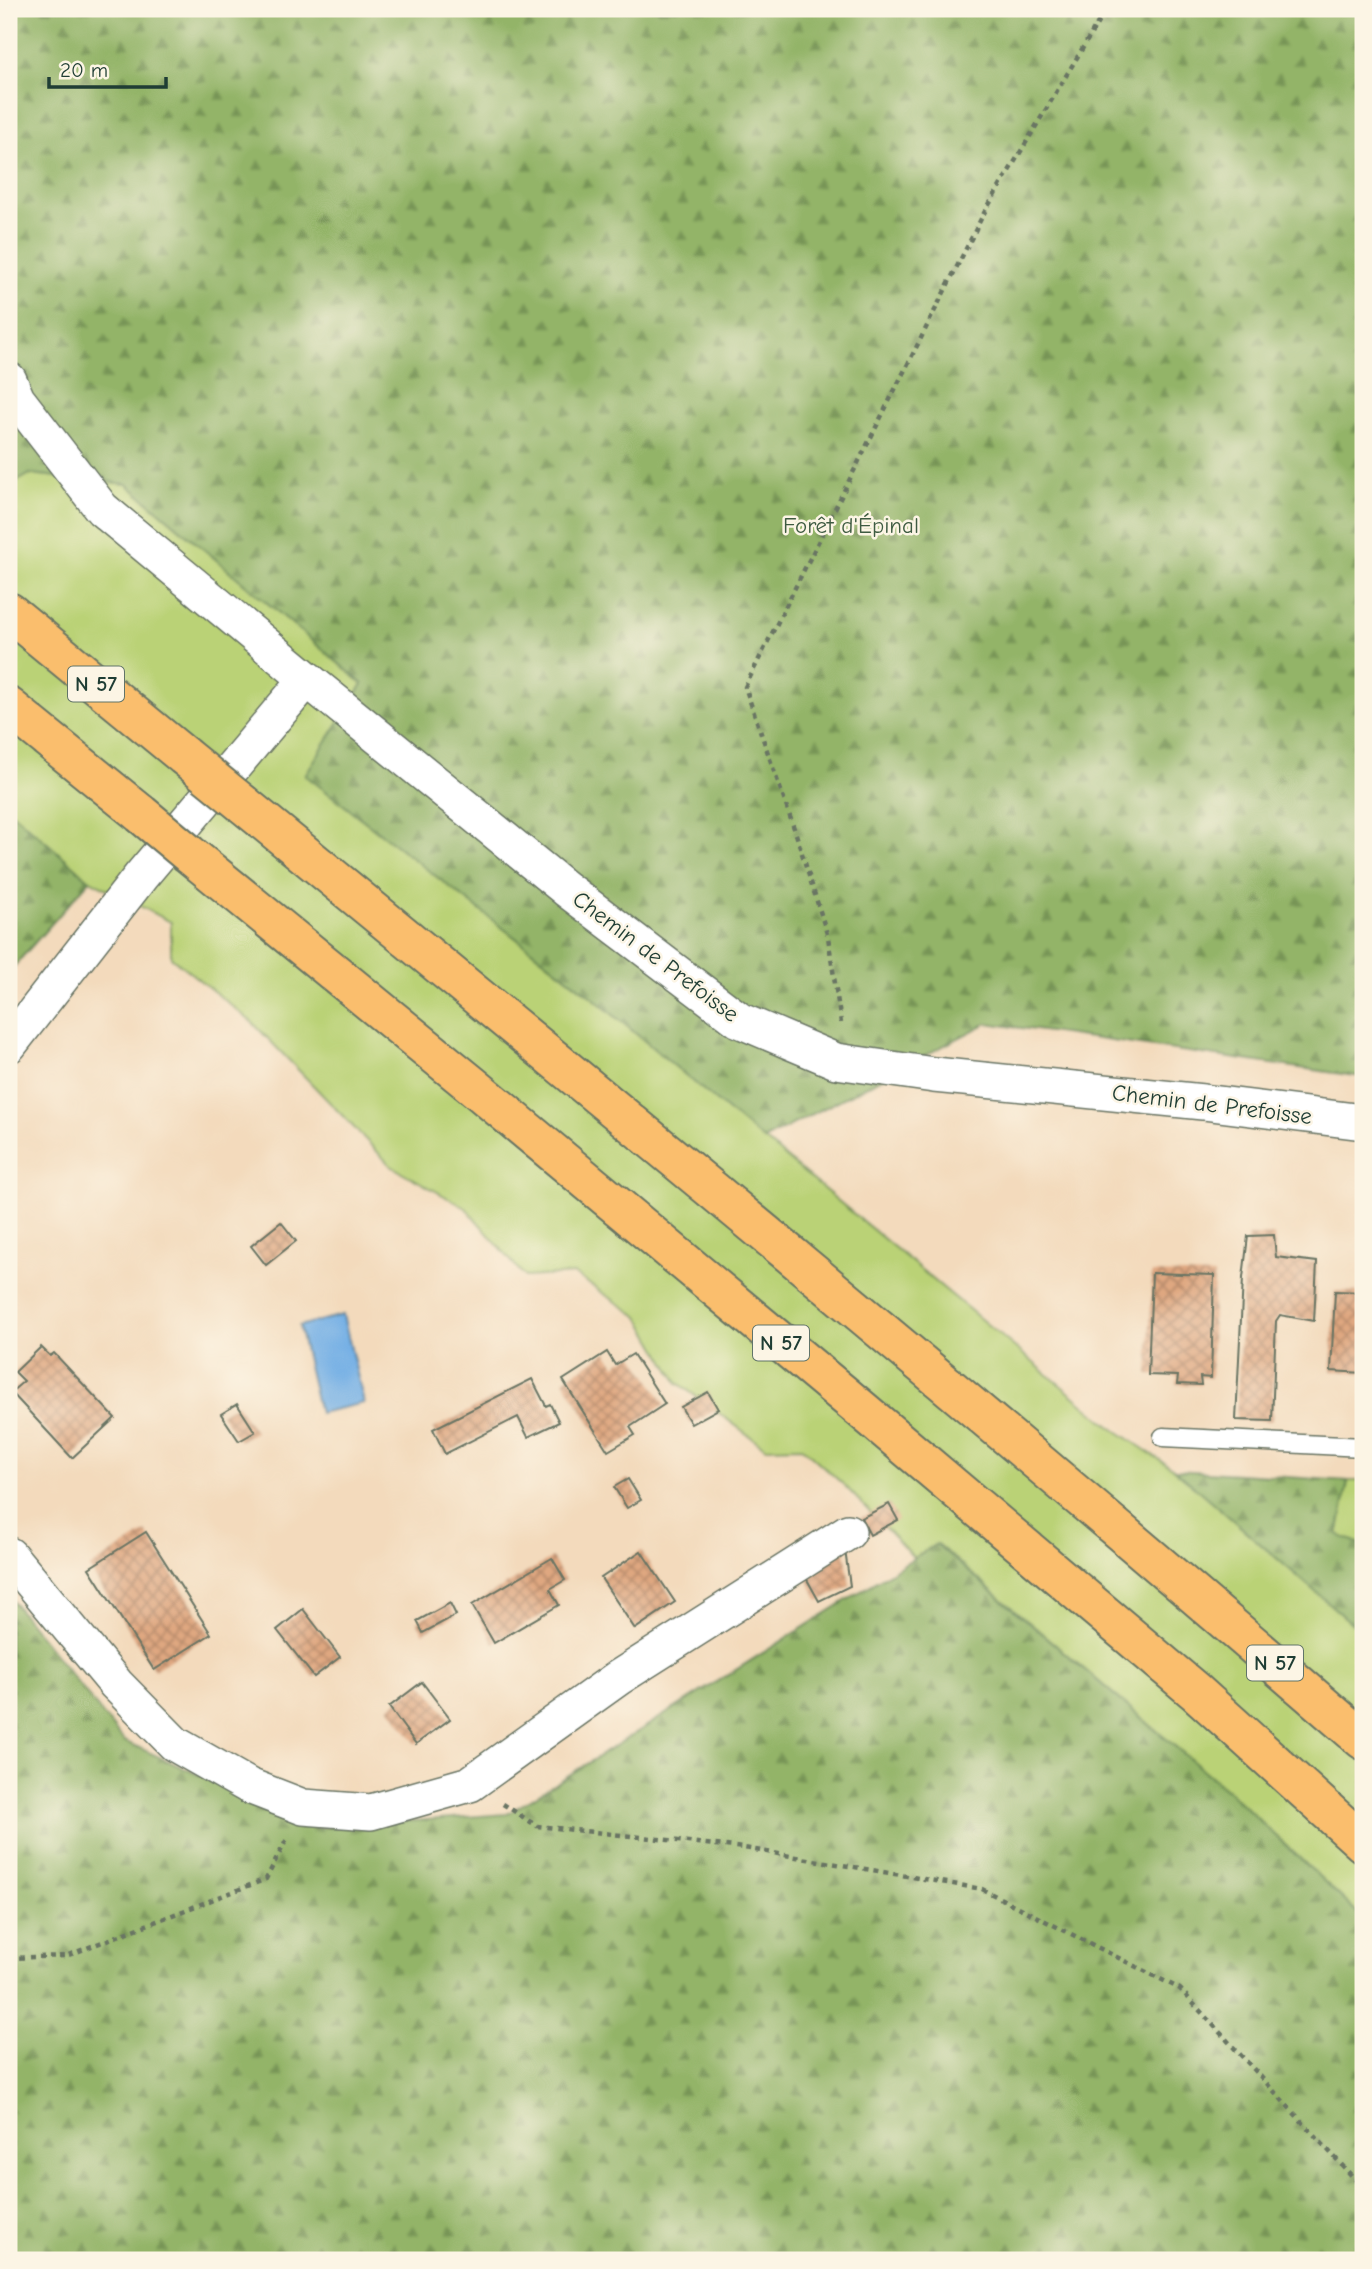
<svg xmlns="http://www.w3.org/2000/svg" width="1372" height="2269" font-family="'Comic Neue',sans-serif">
<defs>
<pattern id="forest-firs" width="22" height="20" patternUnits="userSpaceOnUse" patternTransform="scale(1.75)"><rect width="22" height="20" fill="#93b467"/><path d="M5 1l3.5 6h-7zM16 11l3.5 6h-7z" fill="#779456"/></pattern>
<pattern id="building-cross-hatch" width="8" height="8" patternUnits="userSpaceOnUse" patternTransform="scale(1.75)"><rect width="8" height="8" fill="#dfa780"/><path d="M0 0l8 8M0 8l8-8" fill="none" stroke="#b4896a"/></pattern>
</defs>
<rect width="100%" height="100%" fill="#fcf5e5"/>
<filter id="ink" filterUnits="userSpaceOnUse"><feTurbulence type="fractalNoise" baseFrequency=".0143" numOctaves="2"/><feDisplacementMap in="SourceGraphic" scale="14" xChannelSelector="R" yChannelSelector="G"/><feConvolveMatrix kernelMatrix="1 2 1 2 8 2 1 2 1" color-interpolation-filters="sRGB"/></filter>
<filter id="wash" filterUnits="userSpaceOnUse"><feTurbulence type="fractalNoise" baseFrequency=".00686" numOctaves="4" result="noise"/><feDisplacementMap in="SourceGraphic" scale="28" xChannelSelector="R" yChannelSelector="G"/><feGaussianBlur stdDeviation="1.57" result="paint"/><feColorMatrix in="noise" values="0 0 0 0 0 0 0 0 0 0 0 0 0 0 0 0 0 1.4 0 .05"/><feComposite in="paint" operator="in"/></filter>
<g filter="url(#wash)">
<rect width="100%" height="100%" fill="#f3dabc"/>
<!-- green -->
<g fill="#bad276" stroke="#6c8855" stroke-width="2">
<path d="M 30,474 L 127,484 L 363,684 L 306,775 L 592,997 L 1111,1427 L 1175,1470 L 1363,1631 L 1363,1918 L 1230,1793 L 937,1544 L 914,1558 L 846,1487 L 802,1447 L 766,1448 L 678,1383 L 639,1317 L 574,1274 L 525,1277 L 466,1208 L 391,1166 L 253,1023 L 171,957 L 171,922 L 90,880 L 9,810 L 9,486 Z"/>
<path d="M 1348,1481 L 1363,1481 L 1363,1545 L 1338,1536 Z"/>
</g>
<!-- forest -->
<g fill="url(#forest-firs)" stroke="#59784e" stroke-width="2">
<path d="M 9,9 L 1363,9 L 1363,1077 L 987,1023 L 763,1140 L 592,997 L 305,775 L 363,684 L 127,484 L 30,474 L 9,486 Z"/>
<path d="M 9,810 L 90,880 L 9,972 Z"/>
<path d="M 1175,1470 L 1348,1481 L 1338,1535 L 1363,1545 L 1363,1633 Z"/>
<path d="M 936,1544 L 1230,1793 L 1363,1918 L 1363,2260 L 9,2260 L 9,1597 L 124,1741 L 316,1828 L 507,1814 Z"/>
</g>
<!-- water -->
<path fill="#73afe5" stroke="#49768c" stroke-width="2" d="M 343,1315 L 364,1403 L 319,1413 L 299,1326 Z"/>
<g id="blocks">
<!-- building -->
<g fill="url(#building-cross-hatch)">
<path d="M 281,1222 L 296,1241 L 266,1265 L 251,1246 Z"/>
<path d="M 1274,1235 L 1276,1257 L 1317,1262 L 1314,1321 L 1280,1315 L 1276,1321 L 1272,1421 L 1236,1420 L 1243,1278 L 1248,1236 Z"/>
<path d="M 1152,1273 L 1214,1275 L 1211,1378 L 1200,1377 L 1201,1385 L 1177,1384 L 1178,1376 L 1148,1375 Z"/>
<path d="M 1335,1291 L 1363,1292 L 1363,1373 L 1331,1371 Z"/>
<path d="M 41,1347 L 50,1356 L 54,1353 L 115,1418 L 72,1458 L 11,1392 L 24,1381 L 15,1372 Z"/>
<path d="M 607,1352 L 615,1365 L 633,1354 L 665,1404 L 630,1427 L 635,1435 L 608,1451 L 563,1380 Z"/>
<path d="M 532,1379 L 546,1406 L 550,1404 L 559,1422 L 528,1437 L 518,1417 L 445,1454 L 433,1429 Z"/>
<path d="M 708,1392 L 718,1409 L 691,1424 L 681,1407 Z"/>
<path d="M 237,1404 L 255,1432 L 239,1441 L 221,1414 Z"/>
<path d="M 628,1479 L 641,1500 L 627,1508 L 614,1487 Z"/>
<path d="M 889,1504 L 898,1520 L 870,1535 L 861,1518 Z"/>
<path d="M 146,1532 L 211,1634 L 154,1670 L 89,1568 Z"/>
<path d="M 845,1550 L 850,1586 L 819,1601 L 804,1574 Z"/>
<path d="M 641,1551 L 675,1602 L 635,1629 L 601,1578 Z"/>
<path d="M 552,1558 L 565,1580 L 550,1589 L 559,1605 L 494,1643 L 472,1605 Z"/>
<path d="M 450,1603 L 456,1615 L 423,1633 L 417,1621 Z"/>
<path d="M 303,1609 L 340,1657 L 314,1677 L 277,1630 Z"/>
<path d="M 422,1682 L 450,1719 L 416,1744 L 389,1707 Z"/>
</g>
</g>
</g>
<g filter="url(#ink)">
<use href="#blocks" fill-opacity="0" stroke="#697464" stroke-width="2"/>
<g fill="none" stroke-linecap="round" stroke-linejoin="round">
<defs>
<path id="lane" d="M 1163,1437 L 1363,1447"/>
<g id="street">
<path d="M 9,380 L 17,399 L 102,509 L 307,679 L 566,889 L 739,1020 L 836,1061 L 934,1075 L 1203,1102 L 1363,1122"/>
<path d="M 9,1045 L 141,876 L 307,679"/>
<path d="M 9,1555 L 116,1684 L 175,1744 L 249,1786 L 303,1807 L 371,1812 L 470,1784 L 618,1678 L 848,1532"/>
</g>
<g id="highway">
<path d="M 9,612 L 184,756"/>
<path d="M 9,707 L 141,814"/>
<path d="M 243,804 C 619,1112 996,1421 1363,1740"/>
<path d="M 189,854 L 472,1085 L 861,1409 L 1196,1692 L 1363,1843"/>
</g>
</defs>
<!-- lane casing -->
<use href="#lane" stroke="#697464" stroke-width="21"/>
<!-- street casing -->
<use href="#street" stroke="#697464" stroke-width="38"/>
<!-- highway casing -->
<use href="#highway" stroke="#697464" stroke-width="42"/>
<!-- path -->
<g stroke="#697464" stroke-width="4.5" stroke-dasharray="5 5" stroke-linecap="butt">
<path d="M 841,1023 L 828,937 L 796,834 L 745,687 L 984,213 L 1106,9"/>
<path d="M 503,1804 L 537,1826 L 744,1848 L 982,1889 L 1180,1989 L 1363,2188"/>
<path d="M 9,1958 L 66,1956 L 266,1879 L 287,1839"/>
</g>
<!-- lane -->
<use href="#lane" stroke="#fff" stroke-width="18"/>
<!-- street -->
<use href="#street" stroke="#fff" stroke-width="35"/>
<!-- highway -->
<use href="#highway" stroke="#fabe6d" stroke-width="38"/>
<defs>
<g id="highway-bridge">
<path d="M 184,756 L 243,804"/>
<path d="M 141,814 L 189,854"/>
</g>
</defs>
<!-- highway-bridge casing -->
<use href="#highway-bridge" stroke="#697464" stroke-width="42" stroke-linecap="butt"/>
<!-- highway-bridge -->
<use href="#highway-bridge" stroke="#fabe6d" stroke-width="38"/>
</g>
</g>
<g text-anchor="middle" stroke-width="5" stroke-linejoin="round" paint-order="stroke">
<!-- shield labels -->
<g fill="#fcf5e5" stroke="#617469" stroke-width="2">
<rect x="68" y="666.5" width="56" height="35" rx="5"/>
<rect x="753" y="1325.5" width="56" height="35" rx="5"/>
<rect x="1247" y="1645.5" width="56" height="35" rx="5"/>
</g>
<g font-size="21" font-weight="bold" fill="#1f3d34">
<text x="96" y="691">N 57</text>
<text x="781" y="1350">N 57</text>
<text x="1275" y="1670">N 57</text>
</g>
<!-- park labels -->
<g font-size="23" fill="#3e5b41" stroke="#fcf5e5">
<text x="851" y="533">Forêt d'Épinal</text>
</g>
<!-- street labels -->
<g font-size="23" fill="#1f3d34" stroke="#fcf5e5">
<text transform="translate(656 956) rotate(37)" y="8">Chemin de Prefoisse</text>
<text transform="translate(1212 1104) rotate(7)" y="8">Chemin de Prefoisse</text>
</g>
</g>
<!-- margin -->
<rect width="1372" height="2269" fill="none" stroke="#fcf5e5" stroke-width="35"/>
<!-- scale -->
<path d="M49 77v10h117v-10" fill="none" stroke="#1f3d34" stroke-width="3.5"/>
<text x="60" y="77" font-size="21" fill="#1f3d34" stroke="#fcf5e5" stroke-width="5" paint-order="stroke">20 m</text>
</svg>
